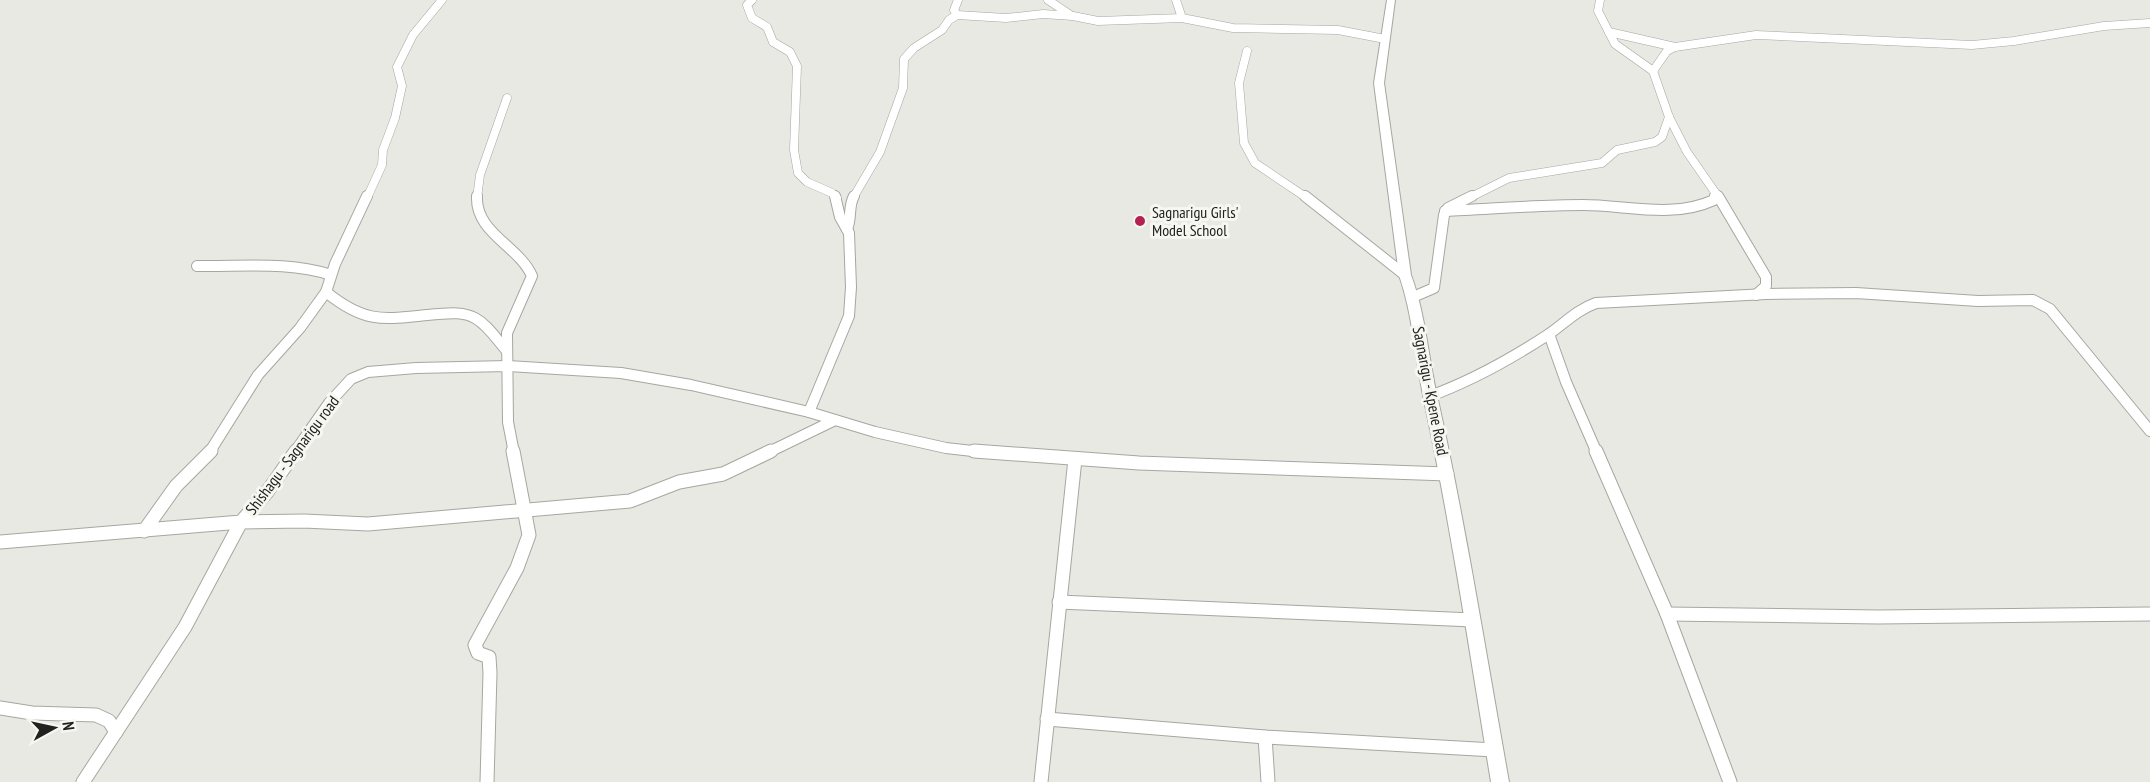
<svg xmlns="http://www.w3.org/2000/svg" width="2150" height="782" font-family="'PT Sans Narrow',sans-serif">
<rect width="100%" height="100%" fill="#e9e9e3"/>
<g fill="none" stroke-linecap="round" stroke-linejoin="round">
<defs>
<g id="street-far2">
<path d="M 752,0 L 747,5 L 752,18 L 767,27 L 773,42 L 790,52 L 797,66 L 794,150 L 798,173 L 807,182 L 832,193 L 837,198"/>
<path d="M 1048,0 L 1072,16"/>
<path d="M 1176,0 L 1182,18"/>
<path d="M 1600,0 L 1598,11 L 1615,44 L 1653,71 L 1669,117 L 1687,152 L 1719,198"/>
<path d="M 957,15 L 954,10 L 958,0"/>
<path d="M 1609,32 L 1675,47"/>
<path d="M 1247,51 L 1239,83 L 1244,143 L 1255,163 L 1307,198"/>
<path d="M 1653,71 L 1667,51 L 1675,47 L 1756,35 L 1972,45 L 2014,41 L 2104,26 L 2150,23"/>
<path d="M 367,198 L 382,165 L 383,150 L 395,118 L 402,86 L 397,67 L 413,35 L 442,0"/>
<path d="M 477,198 L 480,175 L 507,98"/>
<path d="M 853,198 L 880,152 L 903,88 L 904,59 L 914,48 L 942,30 L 949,20 L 957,15 L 1006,18 L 1043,14 L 1073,16 L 1098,21 L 1182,18 L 1233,28 L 1338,30 L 1385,39"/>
<path d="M 1469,198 L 1509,178 L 1602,163 L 1617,150 L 1655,142 L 1662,137 L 1669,117"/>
<path d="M 1715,198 L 1716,194"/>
</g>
<g id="street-far1">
<path d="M 477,196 C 475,233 519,246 532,276 L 507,333 L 508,422 L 514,453"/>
<path d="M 1305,196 L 1405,275"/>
<path d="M 1718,196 L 1766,277 L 1766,286 L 1756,295"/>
<path d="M 1445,211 C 1491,209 1537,205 1583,205 C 1626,205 1673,219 1714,200 L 1715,196"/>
<path d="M 847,229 C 852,218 848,206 854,196"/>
<path d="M 197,266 C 241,267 289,261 331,275"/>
<path d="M 326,292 C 369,327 388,318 439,314 C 451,313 464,312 475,318 C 488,325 497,340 507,351"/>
<path d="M 1413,297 L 1434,288 L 1444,215 L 1448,208 L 1472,196"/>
<path d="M 1549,334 L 1566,382 L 1597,453"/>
<path d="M 1430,396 C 1471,381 1509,360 1546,336 C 1563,325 1576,310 1596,303 L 1766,294 L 1856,293 L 1978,301 L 2033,300 L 2050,309 L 2150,431"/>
<path d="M 809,412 L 849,316 L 851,287 L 849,233 L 840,217 L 835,196"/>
<path d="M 209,453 L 258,375 L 300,328 L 326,292 L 335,264 L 367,196"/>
<path d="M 294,453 L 329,403 L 351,379 L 368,372 L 416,368 L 508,366 L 621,373 L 691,385 L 809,412 L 875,432 L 946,448 L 990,453"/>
<path d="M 767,453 L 835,420"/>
</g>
<g id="street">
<path d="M 974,451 L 1139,463 L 1447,474"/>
<path d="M 1596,451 L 1667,614 L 1730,782"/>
<path d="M 144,531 L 176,486 L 211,451"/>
<path d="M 0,542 L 241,522 L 267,492 L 296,451"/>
<path d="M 1059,602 L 1473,620"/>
<path d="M 1667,614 L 1878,617 L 2150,614"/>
<path d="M 0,708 L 32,713 L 96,715 L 109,721 L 116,732"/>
<path d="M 1047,719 L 1265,737 L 1494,750"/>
<path d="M 1265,737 L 1268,782"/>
<path d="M 83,782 L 185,627 L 241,522 L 304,521 L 368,524 L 630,501 L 679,482 L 723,474 L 771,451"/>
<path d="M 487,782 L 490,673 L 489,657 L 478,653 L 475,645 L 517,568 L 529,535 L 513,451"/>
<path d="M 1041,782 L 1075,459"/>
</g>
<path id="secondary" d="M 1387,0 L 1395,0 L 1384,83 L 1411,275 C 1426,315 1428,358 1438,400 C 1466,526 1486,654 1509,782 L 1491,782 C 1470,654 1451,527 1424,400 C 1415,358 1413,315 1399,275 L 1374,83 Z"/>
</defs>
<!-- street-far2 casing -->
<use href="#street-far2" stroke="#a6a7a1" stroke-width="9"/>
<!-- street-far1 casing -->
<use href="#street-far1" stroke="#a6a7a1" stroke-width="12"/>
<!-- street casing -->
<use href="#street" stroke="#a6a7a1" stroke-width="15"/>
<!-- secondary casing -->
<use href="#secondary" stroke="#a6a7a1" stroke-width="2"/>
<!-- street-far2 -->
<use href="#street-far2" stroke="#fff" stroke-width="8"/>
<!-- street-far1 -->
<use href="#street-far1" stroke="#fff" stroke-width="10"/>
<!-- street -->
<use href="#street" stroke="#fff" stroke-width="13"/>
<!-- secondary -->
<use href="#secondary" fill="#fff" fill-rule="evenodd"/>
</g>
<!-- markers -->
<circle fill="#b32250" stroke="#f6f7f0" stroke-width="2" cx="1140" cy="221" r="6"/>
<g text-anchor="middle" stroke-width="6" stroke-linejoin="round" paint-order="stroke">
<!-- poi labels -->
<g font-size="16" fill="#21221f" stroke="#f6f7f0" text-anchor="start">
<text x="1152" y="218">Sagnarigu Girls'<tspan x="1152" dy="18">Model School</tspan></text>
</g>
<!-- street labels -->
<g font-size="16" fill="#21221f" stroke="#f6f7f0">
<text transform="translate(1431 391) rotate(79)" y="6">Sagnarigu - Kpene Road</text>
<text transform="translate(292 455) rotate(-53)" y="6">Shishagu - Sagnarigu road</text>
</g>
</g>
<!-- north arrow -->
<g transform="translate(54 728) rotate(82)" stroke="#f6f7f0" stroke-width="4.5" paint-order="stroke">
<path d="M0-4.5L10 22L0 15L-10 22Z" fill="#21221f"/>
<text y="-9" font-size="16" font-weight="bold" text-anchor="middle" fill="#21221f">N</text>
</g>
</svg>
